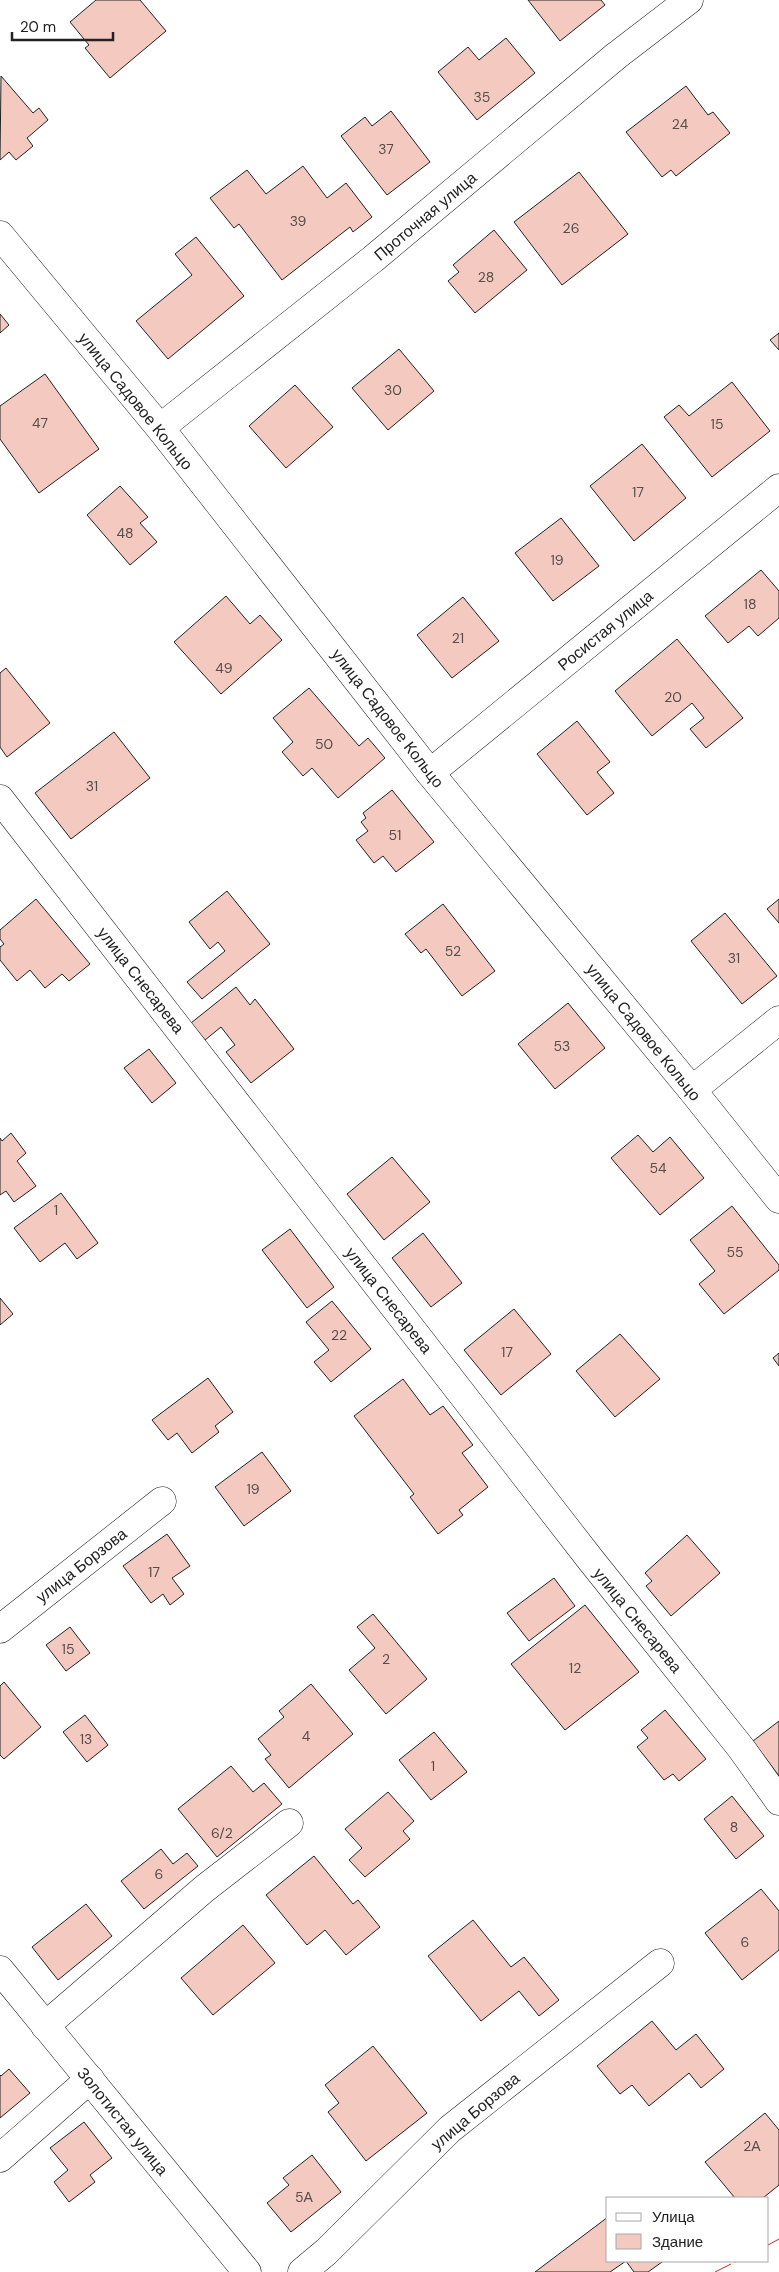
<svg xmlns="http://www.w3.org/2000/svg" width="779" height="2272" font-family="'DM Sans',sans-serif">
<rect width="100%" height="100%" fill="#fff"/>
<!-- building -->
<g fill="#f3c9c0" stroke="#222">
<path d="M 96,0 L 140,0 L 166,31 L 110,78 L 85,48 L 89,45 L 70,22 Z"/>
<path d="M 528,0 L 601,0 L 605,5 L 560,41 Z"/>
<path d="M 506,38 L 535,73 L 477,120 L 438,72 L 468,47 L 479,60 Z"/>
<path d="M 1,76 L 33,113 L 39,108 L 48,120 L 27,138 L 33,146 L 16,160 L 9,152 L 0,160 Z"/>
<path d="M 686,86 L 708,115 L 713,112 L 730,133 L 676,176 L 671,170 L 662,177 L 626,132 Z"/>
<path d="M 391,111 L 430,162 L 387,195 L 341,136 L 365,117 L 372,126 Z"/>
<path d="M 303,166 L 327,198 L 346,183 L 372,217 L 353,232 L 350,227 L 282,280 L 239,224 L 234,228 L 210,198 L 247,170 L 266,194 Z"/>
<path d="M 579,172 L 628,234 L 562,285 L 514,222 Z"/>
<path d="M 494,230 L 527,270 L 475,313 L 448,281 L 459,272 L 453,265 Z"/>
<path d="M 196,237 L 244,296 L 168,359 L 136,321 L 192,275 L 175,254 Z"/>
<path d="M 0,314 L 9,325 L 0,333 Z"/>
<path d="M 779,333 L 779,350 L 770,340 Z"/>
<path d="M 399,349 L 434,391 L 388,430 L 352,388 Z"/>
<path d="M 45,374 L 99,449 L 39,493 L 0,439 L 0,406 Z"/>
<path d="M 732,382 L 770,431 L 712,477 L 664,417 L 679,405 L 689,416 Z"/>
<path d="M 295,385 L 333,427 L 286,468 L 249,426 Z"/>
<path d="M 642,444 L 686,498 L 634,541 L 590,486 Z"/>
<path d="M 120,486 L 148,517 L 140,523 L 157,542 L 130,565 L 87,515 Z"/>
<path d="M 561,518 L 599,566 L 553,601 L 515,553 Z"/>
<path d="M 761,570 L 779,591 L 779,618 L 758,636 L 749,626 L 728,643 L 705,616 Z"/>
<path d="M 226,596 L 250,624 L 260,615 L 282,640 L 221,694 L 174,642 Z"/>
<path d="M 463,597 L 499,641 L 452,678 L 417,635 Z"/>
<path d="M 677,639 L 743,718 L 706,748 L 690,729 L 704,718 L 692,703 L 652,736 L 615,691 Z"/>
<path d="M 6,668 L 50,723 L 7,757 L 0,747 L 0,673 Z"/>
<path d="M 309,688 L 359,746 L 368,738 L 385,758 L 338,798 L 312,768 L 303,776 L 282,752 L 293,742 L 273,718 Z"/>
<path d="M 577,721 L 610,762 L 597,772 L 614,793 L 587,815 L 537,754 Z"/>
<path d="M 114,732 L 150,778 L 71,839 L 35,793 Z"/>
<path d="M 392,790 L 434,842 L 396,872 L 383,856 L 374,863 L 356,840 L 368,831 L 361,822 L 366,818 L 363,813 Z"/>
<path d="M 227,891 L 270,944 L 202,999 L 187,982 L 225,951 L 218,942 L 210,949 L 189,922 Z"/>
<path d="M 36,899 L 90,964 L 69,981 L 62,974 L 45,988 L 30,970 L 17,981 L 0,960 L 0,947 L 4,944 L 0,939 L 0,930 Z"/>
<path d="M 779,899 L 779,923 L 767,909 Z"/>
<path d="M 443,904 L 495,971 L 462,996 L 426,949 L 421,953 L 405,934 Z"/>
<path d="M 725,913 L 777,976 L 742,1004 L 691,941 Z"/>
<path d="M 236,987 L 250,1005 L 255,999 L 294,1049 L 251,1083 L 226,1052 L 235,1045 L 221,1027 L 205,1040 L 191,1023 Z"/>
<path d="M 568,1003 L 605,1048 L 555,1089 L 518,1044 Z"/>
<path d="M 149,1049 L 176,1083 L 152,1103 L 124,1068 Z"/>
<path d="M 11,1133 L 26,1153 L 17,1161 L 36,1186 L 14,1202 L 6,1191 L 0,1195 L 0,1138 L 2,1141 Z"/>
<path d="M 638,1135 L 653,1152 L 670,1137 L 704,1178 L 660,1215 L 611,1158 Z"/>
<path d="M 392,1157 L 430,1202 L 384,1240 L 347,1194 Z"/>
<path d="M 61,1193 L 98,1243 L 77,1259 L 65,1243 L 40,1262 L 14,1228 Z"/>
<path d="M 732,1206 L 779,1265 L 779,1270 L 724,1314 L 699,1284 L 715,1271 L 690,1240 Z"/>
<path d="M 290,1229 L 334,1287 L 307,1308 L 262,1250 Z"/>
<path d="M 423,1233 L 462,1283 L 431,1307 L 392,1258 Z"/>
<path d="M 0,1298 L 13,1314 L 0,1325 Z"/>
<path d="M 332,1301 L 371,1349 L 331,1382 L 314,1362 L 329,1350 L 306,1322 Z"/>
<path d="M 514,1309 L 551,1354 L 501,1395 L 464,1350 Z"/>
<path d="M 620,1334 L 660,1379 L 615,1417 L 576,1371 Z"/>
<path d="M 779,1353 L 779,1366 L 773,1358 Z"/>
<path d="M 208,1378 L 233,1412 L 215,1426 L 219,1432 L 192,1453 L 177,1433 L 168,1440 L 152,1420 Z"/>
<path d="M 403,1379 L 430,1415 L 443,1406 L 473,1445 L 462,1453 L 488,1487 L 459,1510 L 463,1515 L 438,1534 L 410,1497 L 414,1494 L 354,1416 Z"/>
<path d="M 262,1452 L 291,1491 L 244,1526 L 215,1487 Z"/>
<path d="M 167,1534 L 190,1566 L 172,1578 L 184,1594 L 170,1605 L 163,1594 L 151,1603 L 123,1566 Z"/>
<path d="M 687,1535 L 720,1573 L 671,1616 L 646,1586 L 652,1581 L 645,1573 Z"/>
<path d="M 554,1578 L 575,1606 L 529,1641 L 507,1613 Z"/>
<path d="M 585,1605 L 639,1672 L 565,1730 L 511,1664 Z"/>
<path d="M 373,1614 L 427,1679 L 386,1714 L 349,1670 L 375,1648 L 357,1627 Z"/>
<path d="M 70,1627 L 90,1653 L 66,1671 L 46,1645 Z"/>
<path d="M 4,1682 L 41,1727 L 4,1759 L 0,1755 L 0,1686 Z"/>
<path d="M 311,1684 L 353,1734 L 289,1788 L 265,1759 L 271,1755 L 258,1739 L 284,1717 L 279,1711 Z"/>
<path d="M 665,1710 L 706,1759 L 679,1781 L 673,1774 L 664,1780 L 637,1747 L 648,1738 L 641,1730 Z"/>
<path d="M 85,1715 L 108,1745 L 87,1762 L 63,1732 Z"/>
<path d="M 779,1721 L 779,1776 L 753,1741 Z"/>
<path d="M 434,1732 L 467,1772 L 431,1800 L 399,1760 Z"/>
<path d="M 231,1766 L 253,1792 L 264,1783 L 282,1804 L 217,1857 L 178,1809 Z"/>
<path d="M 388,1792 L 414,1821 L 403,1831 L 410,1839 L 365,1877 L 349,1860 L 362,1848 L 345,1829 Z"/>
<path d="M 732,1796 L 764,1836 L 736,1859 L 704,1819 Z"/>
<path d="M 161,1849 L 173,1864 L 187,1853 L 198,1866 L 144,1909 L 121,1881 Z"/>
<path d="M 314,1856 L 353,1904 L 358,1900 L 380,1927 L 346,1955 L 325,1930 L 307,1945 L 266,1895 Z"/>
<path d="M 761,1889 L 779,1911 L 779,1950 L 742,1980 L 705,1933 Z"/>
<path d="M 86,1904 L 112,1936 L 58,1980 L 32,1947 Z"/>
<path d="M 473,1920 L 511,1967 L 524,1957 L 559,2000 L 539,2016 L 519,1991 L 481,2021 L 428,1956 Z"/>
<path d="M 243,1925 L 275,1963 L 213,2015 L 181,1978 Z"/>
<path d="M 652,2021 L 676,2050 L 696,2034 L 724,2069 L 701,2088 L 689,2073 L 649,2106 L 632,2085 L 620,2094 L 597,2066 Z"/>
<path d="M 373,2046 L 427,2113 L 366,2161 L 328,2112 L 339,2103 L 325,2085 Z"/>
<path d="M 9,2069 L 30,2093 L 0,2118 L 0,2075 L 1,2076 Z"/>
<path d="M 765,2113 L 779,2130 L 779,2185 L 763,2198 L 735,2198 L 705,2162 Z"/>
<path d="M 84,2122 L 112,2158 L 90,2175 L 95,2182 L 69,2202 L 54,2182 L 68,2170 L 50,2148 Z"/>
<path d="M 312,2155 L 341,2192 L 291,2232 L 267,2203 L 289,2185 L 283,2178 Z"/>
<path d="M 608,2217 L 608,2261 L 626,2261 L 610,2272 L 535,2272 Z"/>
<path d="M 626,2261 L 661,2261 L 662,2262 L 648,2272 L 634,2272 Z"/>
</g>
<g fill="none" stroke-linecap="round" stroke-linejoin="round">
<defs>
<g id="minor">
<path d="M 0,235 L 160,428 L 430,773 L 692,1090 L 779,1199"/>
<path d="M 160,428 L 373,259 L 616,56 L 689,0"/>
<path d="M 430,773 L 779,488"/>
<path d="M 0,799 L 590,1559 L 741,1748 L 779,1801"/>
<path d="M 692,1090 L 779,1020"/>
<path d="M 0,1629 L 162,1501"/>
<path d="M 0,1970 L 247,2272"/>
<path d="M 45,2026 L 204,1889 L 289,1823"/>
<path d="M 0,2158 L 90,2079"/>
<path d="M 302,2272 L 326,2252 L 450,2129 L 660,1963"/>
</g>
</defs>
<!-- minor casing -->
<use href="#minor" stroke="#222" stroke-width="29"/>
<!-- minor -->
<use href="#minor" stroke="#fff" stroke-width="28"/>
<!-- power -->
<g stroke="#c62828" stroke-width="1" stroke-dasharray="18 4 2.5 4" stroke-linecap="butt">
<path d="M 768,2245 L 779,2239"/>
<path d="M 715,2272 L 737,2261"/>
</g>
</g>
<g text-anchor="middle" stroke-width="4" stroke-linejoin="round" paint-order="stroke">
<!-- number labels -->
<g font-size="14" fill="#564c4a">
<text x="482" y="102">35</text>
<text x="680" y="129">24</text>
<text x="386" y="154">37</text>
<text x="298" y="226">39</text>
<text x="571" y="233">26</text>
<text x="486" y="282">28</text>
<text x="393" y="395">30</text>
<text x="40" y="428">47</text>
<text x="717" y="429">15</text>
<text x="638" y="497">17</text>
<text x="125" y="538">48</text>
<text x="557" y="565">19</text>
<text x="750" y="609">18</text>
<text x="458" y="643">21</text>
<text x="224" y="673">49</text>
<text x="673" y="702">20</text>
<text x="324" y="749">50</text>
<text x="92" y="791">31</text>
<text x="395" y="840">51</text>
<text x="453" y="956">52</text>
<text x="734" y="963">31</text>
<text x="562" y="1051">53</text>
<text x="658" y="1173">54</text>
<text x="56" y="1215">1</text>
<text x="735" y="1257">55</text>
<text x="339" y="1340">22</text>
<text x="507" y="1357">17</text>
<text x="253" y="1494">19</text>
<text x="154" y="1577">17</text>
<text x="68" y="1654">15</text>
<text x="386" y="1664">2</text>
<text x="575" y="1673">12</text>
<text x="306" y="1741">4</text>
<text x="86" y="1744">13</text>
<text x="433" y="1771">1</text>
<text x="734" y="1832">8</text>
<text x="222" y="1838">6/2</text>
<text x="159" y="1879">6</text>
<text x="745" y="1947">6</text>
<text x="752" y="2151">2А</text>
<text x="304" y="2202">5А</text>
</g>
<!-- street labels -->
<g font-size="16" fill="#222" stroke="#fff">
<text transform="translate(425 216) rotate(-40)" y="6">Проточная улица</text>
<text transform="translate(136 401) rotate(51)" y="6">улица Садовое Кольцо</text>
<text transform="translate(605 630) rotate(-39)" y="6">Росистая улица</text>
<text transform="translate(388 718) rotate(52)" y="6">улица Садовое Кольцо</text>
<text transform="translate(141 980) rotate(52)" y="6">улица Снесарева</text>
<text transform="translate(644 1032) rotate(51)" y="6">улица Садовое Кольцо</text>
<text transform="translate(389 1300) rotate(52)" y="6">улица Снесарева</text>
<text transform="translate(81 1565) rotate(-38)" y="6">улица Борзова</text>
<text transform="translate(638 1620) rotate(51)" y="6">улица Снесарева</text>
<text transform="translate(475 2111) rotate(-40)" y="6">улица Борзова</text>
<text transform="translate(123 2121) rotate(51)" y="6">Золотистая улица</text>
</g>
</g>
<!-- legend -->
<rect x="606" y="2197" width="162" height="65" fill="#ffffff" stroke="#a7a7a7"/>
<rect x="616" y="2213" width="25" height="8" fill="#ffffff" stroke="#a7a7a7"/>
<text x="652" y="2222" font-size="15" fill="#222222">Улица</text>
<rect x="616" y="2234" width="25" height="15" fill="#f3c9c0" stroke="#a7a7a7"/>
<text x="652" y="2247" font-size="15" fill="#222222">Здание</text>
<!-- scale -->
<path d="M12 32v8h101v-8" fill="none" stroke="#222222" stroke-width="2.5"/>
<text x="20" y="32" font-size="15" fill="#222222" stroke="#ffffff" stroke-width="4" paint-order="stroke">20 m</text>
</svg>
